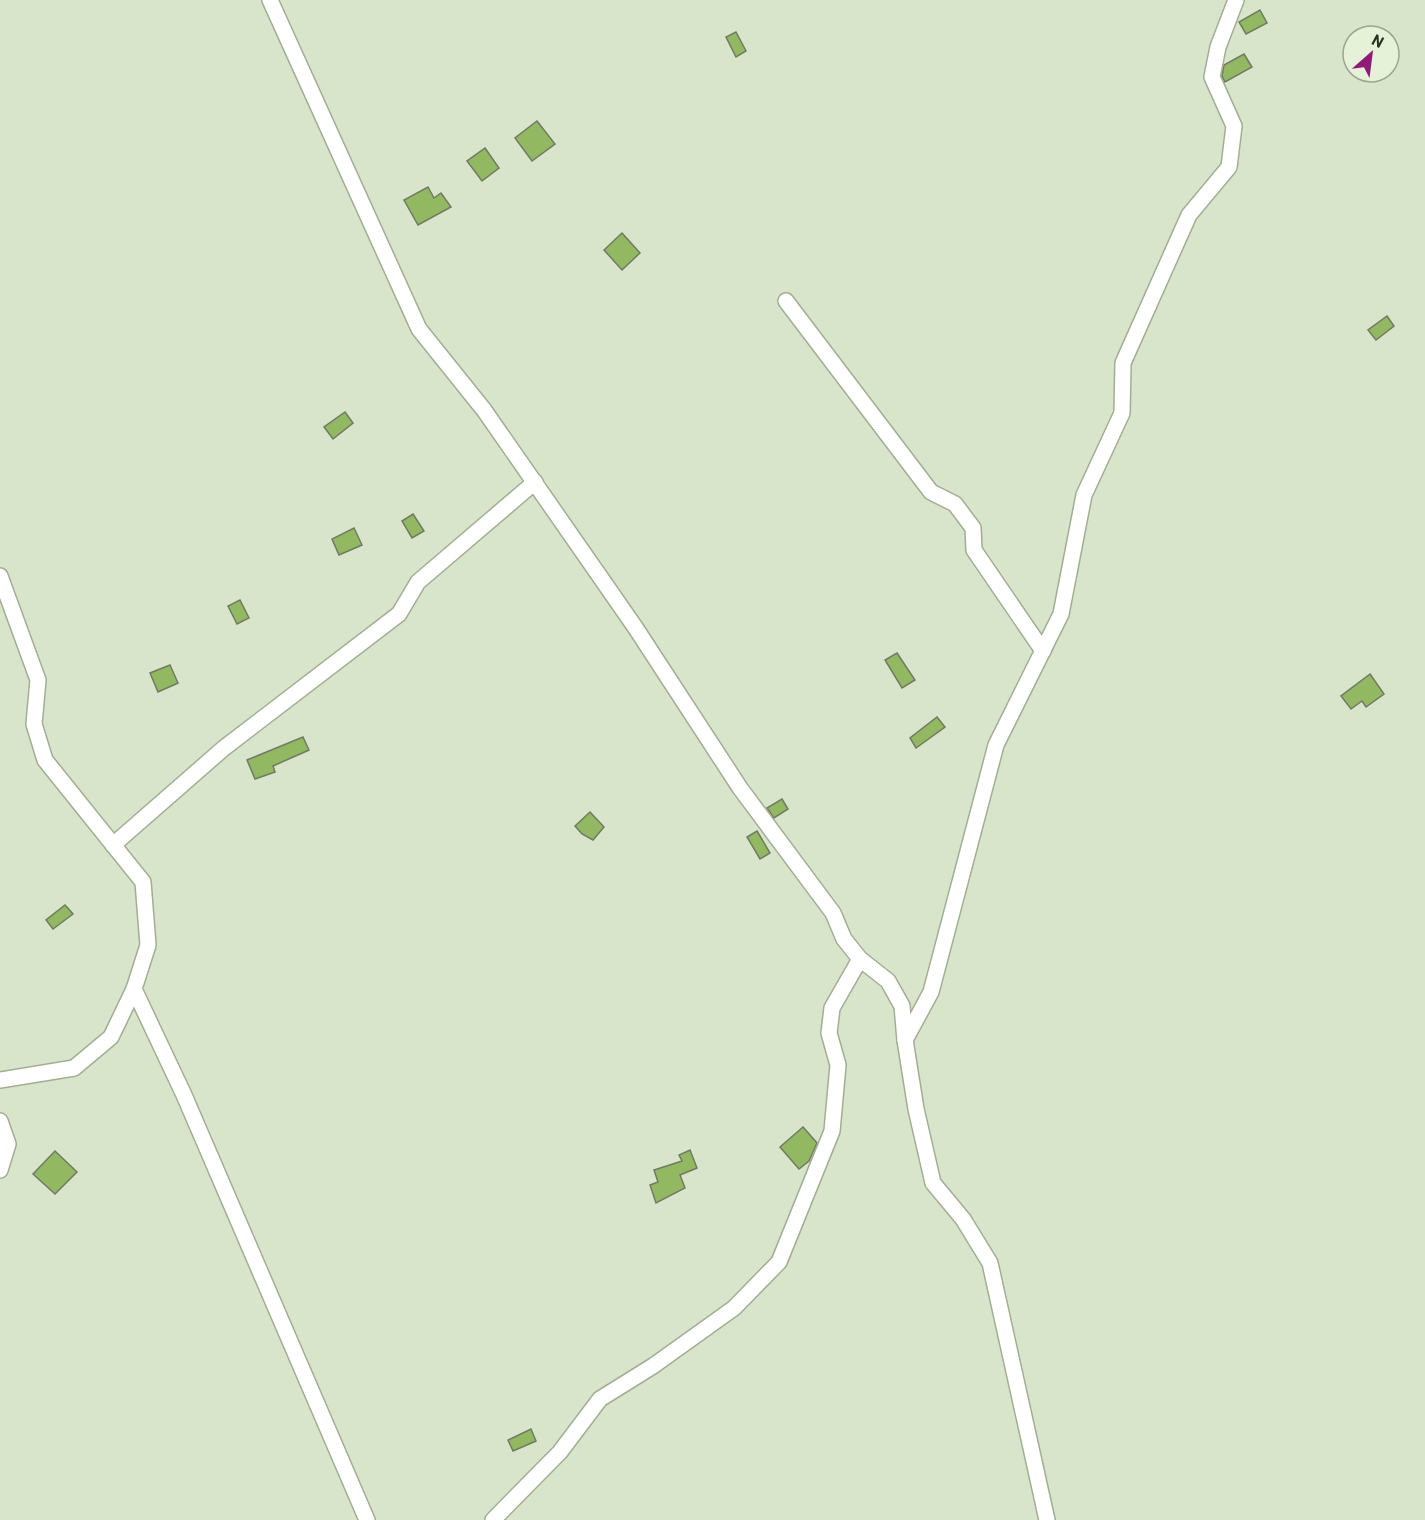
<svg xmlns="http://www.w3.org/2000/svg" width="1425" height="1520" font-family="Barlow,sans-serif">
<rect width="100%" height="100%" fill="#d8e5ca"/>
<!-- building -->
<g fill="#93b862" stroke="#6f7b63" stroke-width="1.5">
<path d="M 1260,10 L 1267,23 L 1246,34 L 1239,22 Z"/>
<path d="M 736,32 L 746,51 L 736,57 L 726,37 Z"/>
<path d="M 1244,54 L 1252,67 L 1225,82 L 1222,76 L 1224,65 Z"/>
<path d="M 537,121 L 555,144 L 532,161 L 515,138 Z"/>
<path d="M 485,148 L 499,168 L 482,181 L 467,161 Z"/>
<path d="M 428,187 L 434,198 L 441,193 L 451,207 L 418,225 L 404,200 Z"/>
<path d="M 622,233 L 640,253 L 622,270 L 604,250 Z"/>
<path d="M 1387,316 L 1394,326 L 1376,340 L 1368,330 Z"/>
<path d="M 345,412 L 353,423 L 333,439 L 324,427 Z"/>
<path d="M 413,514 L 424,531 L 412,538 L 402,521 Z"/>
<path d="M 354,528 L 362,545 L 339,555 L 332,539 Z"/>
<path d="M 240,600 L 249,618 L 237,624 L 228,606 Z"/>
<path d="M 897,653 L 915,680 L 902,688 L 885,660 Z"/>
<path d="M 170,665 L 178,683 L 158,692 L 150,673 Z"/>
<path d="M 1370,674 L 1384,694 L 1366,707 L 1362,701 L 1351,709 L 1341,696 Z"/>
<path d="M 937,717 L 945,727 L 916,748 L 910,738 Z"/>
<path d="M 303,737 L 309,750 L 273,766 L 275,772 L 255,779 L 247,760 Z"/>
<path d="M 782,799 L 788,809 L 774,818 L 767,808 Z"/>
<path d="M 590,812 L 604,827 L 593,840 L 582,834 L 575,826 Z"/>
<path d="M 757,831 L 770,853 L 760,859 L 747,837 Z"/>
<path d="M 65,905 L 73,914 L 53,929 L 46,920 Z"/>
<path d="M 803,1127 L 817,1143 L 809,1161 L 799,1169 L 780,1147 Z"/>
<path d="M 690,1150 L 697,1168 L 680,1175 L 685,1188 L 656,1203 L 650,1185 L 658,1182 L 654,1170 L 682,1161 L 679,1155 Z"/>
<path d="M 55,1151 L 77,1172 L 55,1194 L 33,1174 Z"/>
<path d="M 531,1429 L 536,1441 L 513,1451 L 508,1440 Z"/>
</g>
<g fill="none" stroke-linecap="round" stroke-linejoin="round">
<defs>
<g id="minor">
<path d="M 270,0 L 419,329 L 484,410 L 635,627 L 740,788 L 833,913 L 844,939 L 860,959 L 888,981 L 902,1006 L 905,1040 L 916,1109 L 933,1183 L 963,1219 L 990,1263 L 1047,1520"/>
<path d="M 786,301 L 931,492 L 955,504 L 973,528 L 974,550 L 1043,651"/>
<path d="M 0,576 L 38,680 L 34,724 L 45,760 L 143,882 L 148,945 L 134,989 L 184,1095 L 367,1520"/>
<path d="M 113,845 L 224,748 L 399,614 L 418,582 L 535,482"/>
<path d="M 905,1040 L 931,992 L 996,745 L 1061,614 L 1084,495 L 1122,413 L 1123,363 L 1189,215 L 1229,167 L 1234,126 L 1212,77 L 1218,47 L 1236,0"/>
<path d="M 0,1080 L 74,1068 L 111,1037 L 134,989"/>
<path d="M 0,1121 L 8,1144 L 0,1170"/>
<path d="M 493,1520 L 560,1452 L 600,1399 L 653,1366 L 734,1308 L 779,1262 L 832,1131 L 838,1065 L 829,1033 L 832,1008 L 860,959"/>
</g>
</defs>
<!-- minor casing -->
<use href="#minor" stroke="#a2ae94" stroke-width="18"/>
<!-- minor -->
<use href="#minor" stroke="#fff" stroke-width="15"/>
</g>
<!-- north arrow -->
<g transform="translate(1371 54) rotate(28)"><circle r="28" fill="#e5f2d7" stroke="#9ba591" stroke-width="1.5"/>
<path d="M0-4.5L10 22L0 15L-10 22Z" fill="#901a79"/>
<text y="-9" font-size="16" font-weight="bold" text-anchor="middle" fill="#2c3127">N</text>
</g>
</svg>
